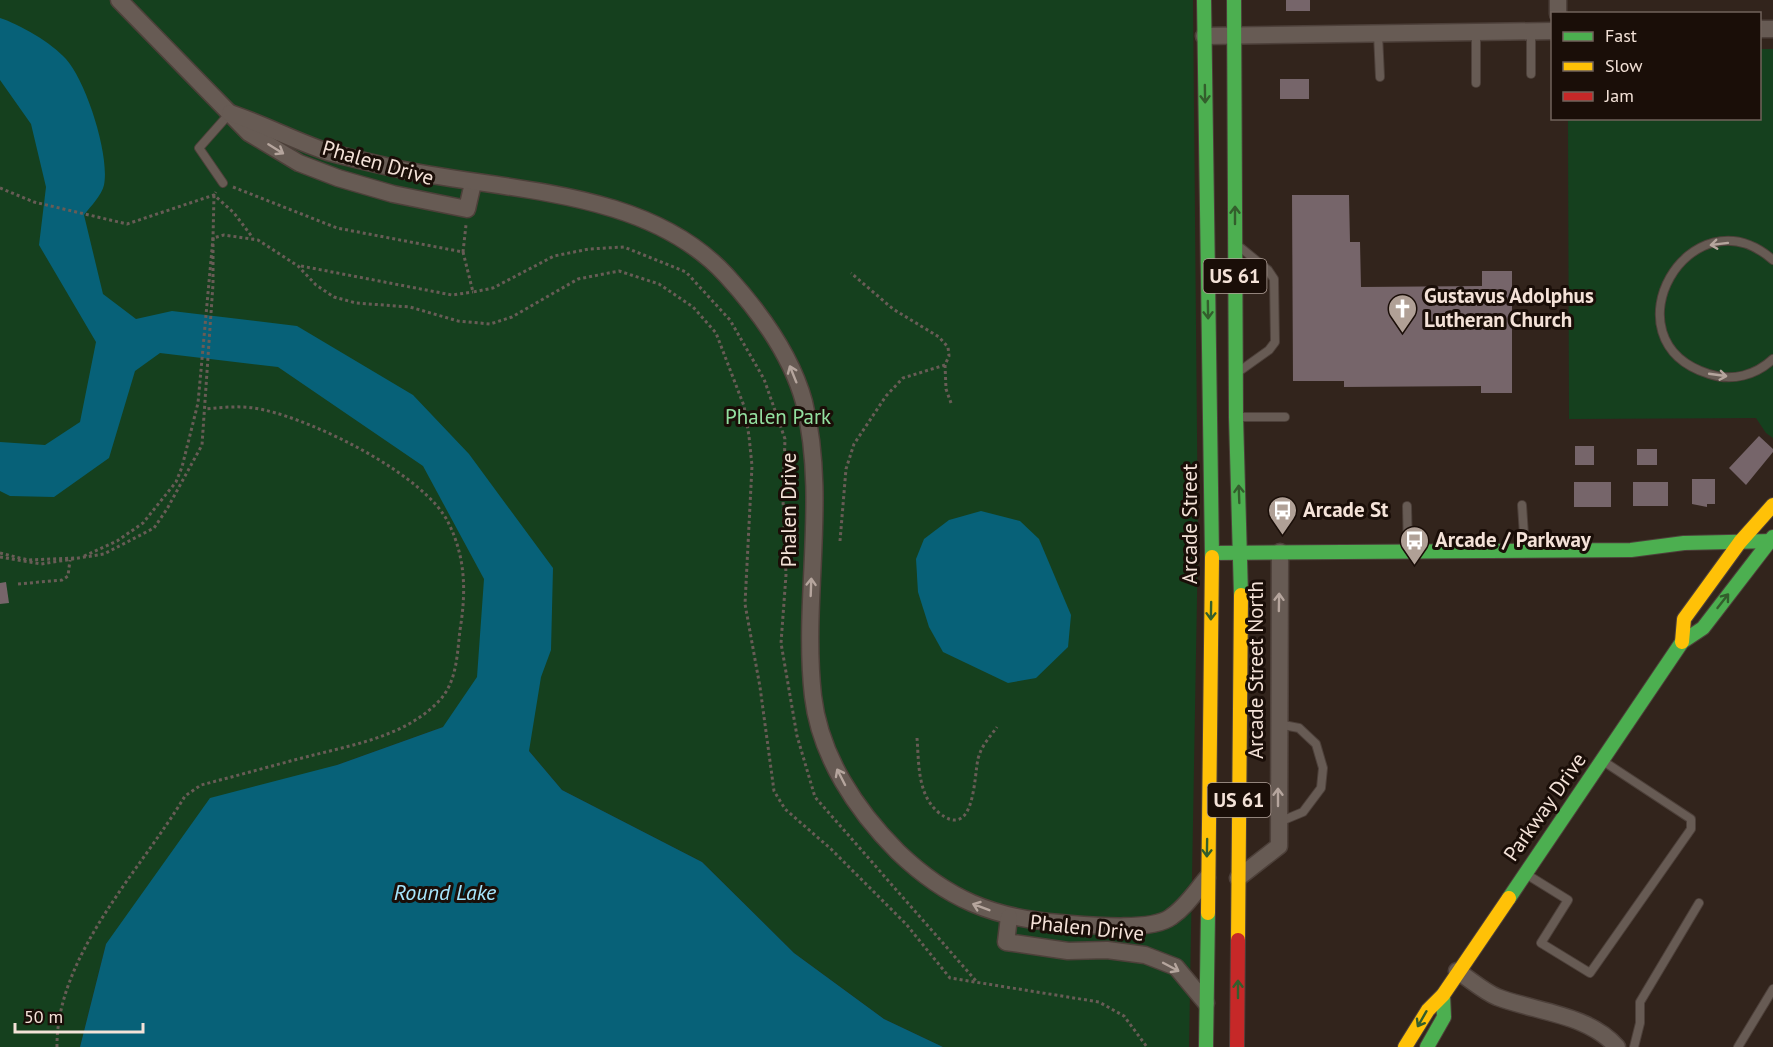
<svg xmlns="http://www.w3.org/2000/svg" width="1773" height="1047" font-family="'PT Sans',sans-serif">
<rect width="100%" height="100%" fill="#32241c"/>
<!-- green -->
<g fill="#15401e">
<path d="M 0,0 L 1193,0 L 1198,541 L 1189,1047 L 943,1047 L 884,1019 L 794,953 L 702,862 L 562,790 L 529,751 L 443,727 L 337,765 L 106,944 L 80,1047 L 0,1047 Z"/>
<path d="M 1760,49 L 1773,49 L 1773,438 L 1766,433 L 1756,418 L 1569,419 L 1568,119 L 1760,118 Z"/>
</g>
<!-- water -->
<g fill="#076178">
<path d="M 0,18 C 19,24 52,43 66,59 C 86,81 110,155 104,185 C 102,195 90,207 84,215 L 103,294 L 136,319 L 172,311 L 297,326 L 413,395 L 469,454 L 553,568 L 551,650 L 541,677 L 529,751 L 562,790 L 702,862 L 794,953 L 884,1019 L 943,1047 L 80,1047 L 106,944 L 210,798 L 337,765 L 443,727 L 477,677 L 484,579 L 423,466 L 278,367 L 160,353 L 135,371 L 109,458 L 54,497 L 10,496 L 0,491 L 0,442 L 45,445 L 80,422 L 96,342 L 39,245 L 46,187 L 31,124 L 0,80 Z"/>
<path d="M 981,511 L 1020,521 L 1039,539 L 1071,615 L 1068,647 L 1036,678 L 1008,683 L 943,652 L 929,627 L 918,592 L 916,559 L 924,539 L 949,520 Z"/>
</g>
<!-- building -->
<g fill="#76656a">
<rect x="1286" y="0" width="24" height="11"/>
<rect x="1280" y="79" width="29" height="20"/>
<path d="M 1292,195 L 1349,195 L 1350,242 L 1360,242 L 1361,287 L 1482,286 L 1482,271 L 1512,271 L 1512,393 L 1481,393 L 1481,386 L 1344,387 L 1344,381 L 1293,381 Z"/>
<path d="M 1759,436 L 1773,449 L 1773,452 L 1746,485 L 1729,468 Z"/>
<rect x="1575" y="446" width="19" height="19"/>
<rect x="1637" y="449" width="20" height="16"/>
<path d="M 1692,479 L 1715,479 L 1715,504 L 1707,504 L 1707,507 L 1692,504 Z"/>
<rect x="1574" y="482" width="37" height="25"/>
<rect x="1633" y="482" width="35" height="24"/>
<path d="M 6,582 L 9,603 L 0,604 L 0,583 Z"/>
</g>
<g fill="none" stroke-linecap="round" stroke-linejoin="round">
<defs>
<g id="lane">
<path d="M 1531,32 L 1531,74"/>
<path d="M 1378,34 L 1380,77"/>
<path d="M 1476,83 L 1476,32"/>
<path d="M 223,183 L 199,148 L 230,113"/>
<path d="M 1773,260 C 1691,188 1602,340 1709,374 C 1732,382 1756,375 1773,359"/>
<path d="M 1241,370 L 1269,350 L 1275,342 L 1274,279 L 1268,270 L 1241,248"/>
<path d="M 1240,417 L 1285,417"/>
<path d="M 1522,505 L 1525,550"/>
<path d="M 1407,506 L 1408,551"/>
<path d="M 1278,724 L 1299,728 L 1316,744 L 1323,768 L 1321,788 L 1303,812 L 1279,822"/>
<path d="M 1526,874 L 1568,900 L 1541,943 L 1590,973 L 1691,829 L 1691,819 L 1603,761"/>
<path d="M 1634,1047 L 1640,1023 L 1640,1002 L 1699,903"/>
<path d="M 1738,1047 L 1773,989"/>
</g>
<g id="street">
<path d="M 119,0 L 249,133 L 299,163 L 338,178 L 393,194 L 467,209 L 473,183"/>
<path d="M 1558,0 L 1558,14"/>
<path d="M 1760,29 L 1773,29"/>
<path d="M 1204,36 L 1552,31"/>
<path d="M 230,113 C 263,124 295,141 328,152 C 350,158 372,163 394,168 C 503,192 645,187 726,275 C 759,311 791,354 804,402 C 828,499 802,598 813,696 C 820,756 856,810 898,852 C 947,899 993,918 1060,923 C 1086,925 1151,932 1171,917 C 1186,907 1196,891 1207,878"/>
<path d="M 1238,878 L 1279,846 L 1280,552"/>
<path d="M 1009,917 L 1006,942 L 1068,951 L 1107,950 L 1145,955 L 1176,967 L 1206,1003"/>
<path d="M 1457,971 C 1470,979 1483,991 1497,997 C 1536,1012 1588,1014 1617,1047"/>
</g>
<g id="fast">
<path d="M 1204,0 L 1212,557"/>
<path d="M 1234,0 L 1236,417 L 1241,595"/>
<path d="M 1212,553 L 1631,550 L 1684,543 L 1773,541"/>
<path d="M 1509,898 L 1682,642 L 1703,628 L 1773,537"/>
<path d="M 1206,1047 L 1208,913"/>
<path d="M 1427,1047 L 1444,1017 L 1443,995"/>
</g>
<g id="slow">
<path d="M 1682,642 L 1684,619 L 1740,542 L 1773,505"/>
<path d="M 1208,913 L 1212,557"/>
<path d="M 1238,940 L 1241,595"/>
<path d="M 1405,1047 L 1428,1010 L 1443,995 L 1509,898"/>
</g>
<path id="jam" d="M 1237,1047 L 1238,940"/>
</defs>
<!-- lane casing -->
<use href="#lane" stroke="#4d403a" stroke-width="10"/>
<!-- street casing -->
<use href="#street" stroke="#4d403a" stroke-width="19"/>
<!-- fast casing -->
<use href="#fast" stroke="#4d403a" stroke-width="16"/>
<!-- slow casing -->
<use href="#slow" stroke="#4d403a" stroke-width="16"/>
<!-- jam casing -->
<use href="#jam" stroke="#4d403a" stroke-width="16"/>
<!-- path -->
<g stroke="#685c56" stroke-width="3" stroke-dasharray="3 3" stroke-linecap="butt">
<path d="M 233,187 L 337,228 L 463,252 L 466,225"/>
<path d="M 0,188 L 34,202 L 127,224 L 214,195 L 234,213 L 253,238"/>
<path d="M 463,252 L 473,292 L 493,288 L 554,256 L 589,249 L 624,247 L 686,272 L 730,320 L 764,379 L 785,439 L 783,500 L 786,575 L 781,643 L 797,736 L 815,797 L 977,982"/>
<path d="M 301,266 L 452,295 L 473,292"/>
<path d="M 945,365 L 946,389 L 951,403"/>
<path d="M 840,541 L 846,469 L 854,444 L 886,396 L 903,378 L 945,365 L 949,356 L 948,347 L 939,337 L 893,309 L 851,273"/>
<path d="M 0,553 L 28,560 L 75,558"/>
<path d="M 84,556 L 117,541 L 143,523 L 176,482 L 182,467 L 198,403 L 213,238 L 214,195 L 216,192"/>
<path d="M 0,557 L 41,564 L 104,554 L 154,528 L 167,509 L 202,445 L 213,284 L 213,238 L 224,235 L 258,240 L 298,266 L 316,285 L 334,297 L 356,303 L 410,307 L 458,321 L 490,324 L 512,317 L 578,279 L 619,271 L 659,284 L 693,307 L 716,333 L 744,406 L 749,436 L 752,466 L 745,604 L 760,687 L 774,791 L 785,809 L 831,849 L 906,924 L 950,978 L 1099,1002 L 1124,1016 L 1147,1047"/>
<path d="M 18,584 L 62,580 L 68,576 L 70,560"/>
<path d="M 917,738 C 919,762 917,794 938,812 C 975,843 974,776 978,759 C 981,746 990,737 997,727"/>
<path d="M 57,1047 C 56,956 140,871 185,796 L 201,785 C 236,776 271,766 306,757 C 351,745 404,737 438,702 C 457,683 457,655 460,630 C 466,593 466,559 449,524 C 426,475 315,421 264,410 C 244,405 225,407 205,409"/>
</g>
<!-- lane -->
<use href="#lane" stroke="#675b54" stroke-width="8"/>
<!-- street -->
<use href="#street" stroke="#675b54" stroke-width="16"/>
<!-- fast -->
<use href="#fast" stroke="#4caf50" stroke-width="14"/>
<!-- slow -->
<use href="#slow" stroke="#ffc107" stroke-width="14"/>
<!-- jam -->
<use href="#jam" stroke="#c62828" stroke-width="14"/>
</g>
<!-- one-way arrows -->
<defs><path id="oneway-shaft" d="M-6 0H5M1.5-3L5.5 0L1.5 3" fill="none" stroke-width="1.6" stroke-linecap="round" stroke-linejoin="round" transform="scale(1.5)"/></defs>
<g stroke="#335e2c">
<use href="#oneway-shaft" transform="translate(1205 94) rotate(89)"/>
<use href="#oneway-shaft" transform="translate(1235 215) rotate(-90)"/>
<use href="#oneway-shaft" transform="translate(1208 310) rotate(89)"/>
<use href="#oneway-shaft" transform="translate(1239 494) rotate(-92)"/>
<use href="#oneway-shaft" transform="translate(1723 601) rotate(-52)"/>
<use href="#oneway-shaft" transform="translate(1211 611) rotate(91)"/>
<use href="#oneway-shaft" transform="translate(1207 848) rotate(91)"/>
<use href="#oneway-shaft" transform="translate(1238 989) rotate(-90)"/>
<use href="#oneway-shaft" transform="translate(1422 1019) rotate(120)"/>
</g>
<g stroke="#b5a59d">
<use href="#oneway-shaft" transform="translate(276 149) rotate(32)"/>
<use href="#oneway-shaft" transform="translate(1719 244) rotate(173)"/>
<use href="#oneway-shaft" transform="translate(793 374) rotate(-112)"/>
<use href="#oneway-shaft" transform="translate(1718 375) rotate(8)"/>
<use href="#oneway-shaft" transform="translate(811 587) rotate(-88)"/>
<use href="#oneway-shaft" transform="translate(1279 602) rotate(-89)"/>
<use href="#oneway-shaft" transform="translate(841 777) rotate(-117)"/>
<use href="#oneway-shaft" transform="translate(1278 797) rotate(-90)"/>
<use href="#oneway-shaft" transform="translate(981 907) rotate(-159)"/>
<use href="#oneway-shaft" transform="translate(1171 967) rotate(28)"/>
</g>
<!-- icons -->
<defs>
<symbol id="church-pin" viewBox="-11 -11 22 30"><path d="M0 17L-7.5 6A9.5 9.5 0 1 1 7.5 6Z" fill="#b0a096" stroke="#1a0e08"/><path d="M-1.2-6h2.4v3.5h3.3v2.4h-3.3V6h-2.4V-.1h-3.3v-2.4h3.3Z" fill="#fff"/></symbol>
<symbol id="bus-pin" viewBox="-11 -11 22 30"><path d="M0 17L-7.5 6A9.5 9.5 0 1 1 7.5 6Z" fill="#b0a096" stroke="#1a0e08"/><path d="M-5-6H5V4H4V6H2V4H-2V6H-4V4H-5ZM-3.5-4V0h7V-4ZM-3.5 1.2v1.5H-2V1.2ZM2 1.2v1.5H3.5V1.2Z" fill="#fff"/></symbol>
</defs>
<g fill-rule="evenodd">
<use href="#church-pin" x="1386" y="292" width="33" height="45"/>
<use href="#bus-pin" x="1266" y="494" width="33" height="45"/>
<use href="#bus-pin" x="1398" y="524" width="33" height="45"/>
</g>
<g text-anchor="middle" stroke-width="6" stroke-linejoin="round" paint-order="stroke">
<!-- shield labels -->
<g fill="#1a0e08" stroke="#b3a29a" stroke-width="1.5">
<rect x="1203.5" y="259" width="63" height="34" rx="4.5"/>
<rect x="1207.5" y="783" width="63" height="34" rx="4.5"/>
</g>
<g font-size="20" font-weight="bold" fill="#f4e2d8">
<text x="1235" y="283">US 61</text>
<text x="1239" y="807">US 61</text>
</g>
<!-- street labels -->
<g font-size="21" fill="#f4e2d8" stroke="#1a0e08">
<text transform="translate(378 163) rotate(16)" y="7">Phalen Drive</text>
<text transform="translate(789 510) rotate(-90)" y="7">Phalen Drive</text>
<text transform="translate(1190 524) rotate(-90)" y="7">Arcade Street</text>
<text transform="translate(1256 670) rotate(-90)" y="7">Arcade Street North</text>
<text transform="translate(1545 807) rotate(-55)" y="7">Parkway Drive</text>
<text transform="translate(1087 928) rotate(6)" y="7">Phalen Drive</text>
</g>
<!-- poi labels -->
<g font-size="21" font-weight="bold" fill="#f4e2d8" stroke="#1a0e08" text-anchor="start">
<text x="1424" y="303">Gustavus Adolphus<tspan x="1424" dy="24">Lutheran Church</tspan></text>
<text x="1303" y="517">Arcade St</text>
<text x="1435" y="547">Arcade / Parkway</text>
</g>
<!-- park labels -->
<g font-size="21" fill="#93e0a0" stroke="#1a0e08">
<text x="778" y="424">Phalen Park</text>
</g>
<!-- water labels -->
<g font-size="22" font-style="italic" fill="#a7e6fd" stroke="#1a0e08">
<text x="445" y="900">Round Lake</text>
</g>
</g>
<!-- legend -->
<rect x="1551" y="12" width="210" height="108" fill="#1a0e08" stroke="#71635b" stroke-width="1.5"/>
<rect x="1563" y="32" width="30" height="9" fill="#4caf50" stroke="#71635b" stroke-width="1.5"/>
<text x="1605" y="42" font-size="18" fill="#f4e2d8">Fast</text>
<rect x="1563" y="62" width="30" height="9" fill="#ffc107" stroke="#71635b" stroke-width="1.5"/>
<text x="1605" y="72" font-size="18" fill="#f4e2d8">Slow</text>
<rect x="1563" y="92" width="30" height="9" fill="#c62828" stroke="#71635b" stroke-width="1.5"/>
<text x="1605" y="102" font-size="18" fill="#f4e2d8">Jam</text>
<!-- scale -->
<path d="M15 1023v9h128v-9" fill="none" stroke="#f4e2d8" stroke-width="3"/>
<text x="24" y="1023" font-size="18" fill="#f4e2d8" stroke="#1a0e08" stroke-width="4.5" paint-order="stroke">50 m</text>
</svg>
